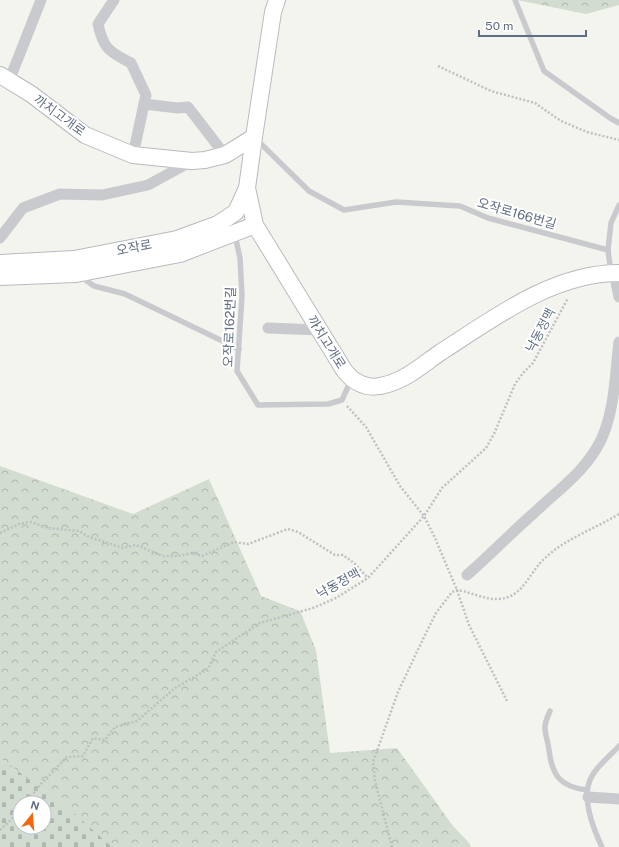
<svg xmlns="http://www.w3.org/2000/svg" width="619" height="847" font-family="'Public Sans','Noto Sans KR',sans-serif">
<defs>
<pattern id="forest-crowns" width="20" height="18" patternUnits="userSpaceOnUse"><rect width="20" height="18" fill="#d3dcd0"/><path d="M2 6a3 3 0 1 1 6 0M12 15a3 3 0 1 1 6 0" fill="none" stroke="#afb7ae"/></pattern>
<pattern id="cemetery-stones" width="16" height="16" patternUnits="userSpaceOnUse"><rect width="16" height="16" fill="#d3dcd0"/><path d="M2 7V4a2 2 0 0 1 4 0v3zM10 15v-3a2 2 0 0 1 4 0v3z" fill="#afb7ae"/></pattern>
</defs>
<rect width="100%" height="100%" fill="#f4f4ef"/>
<!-- forest -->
<g fill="url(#forest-crowns)" fill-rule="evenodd">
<path d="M 517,0 L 619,0 L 619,5 L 586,14 Z"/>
<path d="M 0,466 L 133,514 L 209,479 L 261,596 L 300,611 L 316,650 L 330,753 L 397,748 L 453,826 L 470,844 L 471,847 L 0,847 ZM 20,803 L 44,803 L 44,827 L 20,827 Z"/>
</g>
<!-- cemetery -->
<path fill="url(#cemetery-stones)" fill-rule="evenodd" d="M 0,758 L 69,809 L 112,847 L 0,847 ZM 20,803 L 44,803 L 44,827 L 20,827 Z"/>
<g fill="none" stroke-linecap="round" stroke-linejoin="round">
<defs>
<g id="secondary">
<path d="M 0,75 L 31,94 L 85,135 L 133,155 L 192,161 L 205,160 L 225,155 L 254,137 L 247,188 L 255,225 L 344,370 C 352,381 365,389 380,386 C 404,382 422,365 441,352 C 494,318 553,273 619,273"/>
<path d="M 254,137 L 273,12 L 277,0"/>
<path d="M 0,263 L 74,259 L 177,239 L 218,224 L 236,212 L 247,188"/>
<path d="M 0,277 L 76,274 L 180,254 L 255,225"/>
</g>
</defs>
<!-- secondary casing -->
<use href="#secondary" stroke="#b7bbc1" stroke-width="18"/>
<!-- path -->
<g stroke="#bec0c2" stroke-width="2.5" stroke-dasharray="2 2" stroke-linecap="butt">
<path d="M 438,66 L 491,91 L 535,103 L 561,121 L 587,132 L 619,140"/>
<path d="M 347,406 L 366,427 L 400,486 L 424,516 L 435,538 L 457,590 L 469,625 L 507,701"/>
<path d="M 0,533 L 19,524 L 31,522 L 47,528 L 79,531 L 89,537 L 123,548 L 136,545 L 162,556 L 178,556 L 192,553 L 202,556 L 234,542 L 248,544 L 288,529 L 298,532 L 335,555 L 343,555 L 354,563 L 368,578"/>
<path d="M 26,803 L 40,785 L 67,757 L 83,756 L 93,738 L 105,740 L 115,727 L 137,721 L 175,688 L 208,669 L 216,652 L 260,623 L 313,608 L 336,598 L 368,578 L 424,516 L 442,488 L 486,448 L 494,434 L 515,384 L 523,373 L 533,363 L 568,298"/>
<path d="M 0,830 L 20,811"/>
<path d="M 392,847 L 375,781 L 373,762 L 398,692 L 424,637 L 436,613 L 452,592 L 457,590 C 471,592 485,600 499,599 C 521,598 529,575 541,562 C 563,539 593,530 619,514"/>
</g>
<!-- lane -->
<g stroke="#c8cace" stroke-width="5.5">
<path d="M 515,0 L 544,71 L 610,118 L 619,123"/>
<path d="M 256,139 L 309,191 L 344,210 L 396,202 L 460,206 L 488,218 L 608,250 L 611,273"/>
<path d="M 235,235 L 240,258 L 242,296 L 237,371 L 258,405 L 328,404 L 342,400 L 351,380"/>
<path d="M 608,250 L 611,223 L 619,205"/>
<path d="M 80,276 L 94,286 L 125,294 L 239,349"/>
<path d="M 550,711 C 541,731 546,730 549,750 C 552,775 560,787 587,790"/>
<path d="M 602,847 C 593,828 580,796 592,776 C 598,765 611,755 619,746"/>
</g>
<!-- street -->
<g stroke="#c8cace" stroke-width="11">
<path d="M 114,0 L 98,24 C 103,48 109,52 131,63 L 146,95 L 144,104 L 178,108 L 188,107 L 225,155"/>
<path d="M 9,81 L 41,0"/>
<path d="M 133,155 L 144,104"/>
<path d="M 0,238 L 23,208 L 60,194 L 102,195 L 148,185 L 192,161"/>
<path d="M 614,273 L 619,297"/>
<path d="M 268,328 L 319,330"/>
<path d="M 467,575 C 490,555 511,533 534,513 C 558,490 586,471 601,440 C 615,410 615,374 619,342"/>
<path d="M 588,797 L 619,799"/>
</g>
<!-- secondary -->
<use href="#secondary" stroke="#fff" stroke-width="16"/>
</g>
<g text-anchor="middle" stroke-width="4" stroke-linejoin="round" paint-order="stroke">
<!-- street labels -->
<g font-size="13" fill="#606e84" stroke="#fff">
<text transform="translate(60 115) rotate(36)" y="5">까치고개로</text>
<text transform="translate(517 213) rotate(16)" y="5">오작로166번길</text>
<text transform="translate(134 247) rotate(-11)" y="5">오작로</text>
<text transform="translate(229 327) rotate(-88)" y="5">오작로162번길</text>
<text transform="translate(540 330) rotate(-62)" y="5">낙동정맥</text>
<text transform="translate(327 342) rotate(58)" y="5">까치고개로</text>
<text transform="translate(338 583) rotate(-29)" y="5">낙동정맥</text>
</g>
</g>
<!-- north arrow -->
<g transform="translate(32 815) rotate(17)"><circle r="19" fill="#ffffff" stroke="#bfc5ce"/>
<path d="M0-3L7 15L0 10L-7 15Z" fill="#f4670f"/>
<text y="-6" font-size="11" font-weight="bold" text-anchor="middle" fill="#606e84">N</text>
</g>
<!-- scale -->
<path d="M479 30v6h107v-6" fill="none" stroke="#606e84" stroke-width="2"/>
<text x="485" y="30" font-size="12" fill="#606e84" stroke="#ffffff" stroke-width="3" paint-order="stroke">50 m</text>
</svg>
